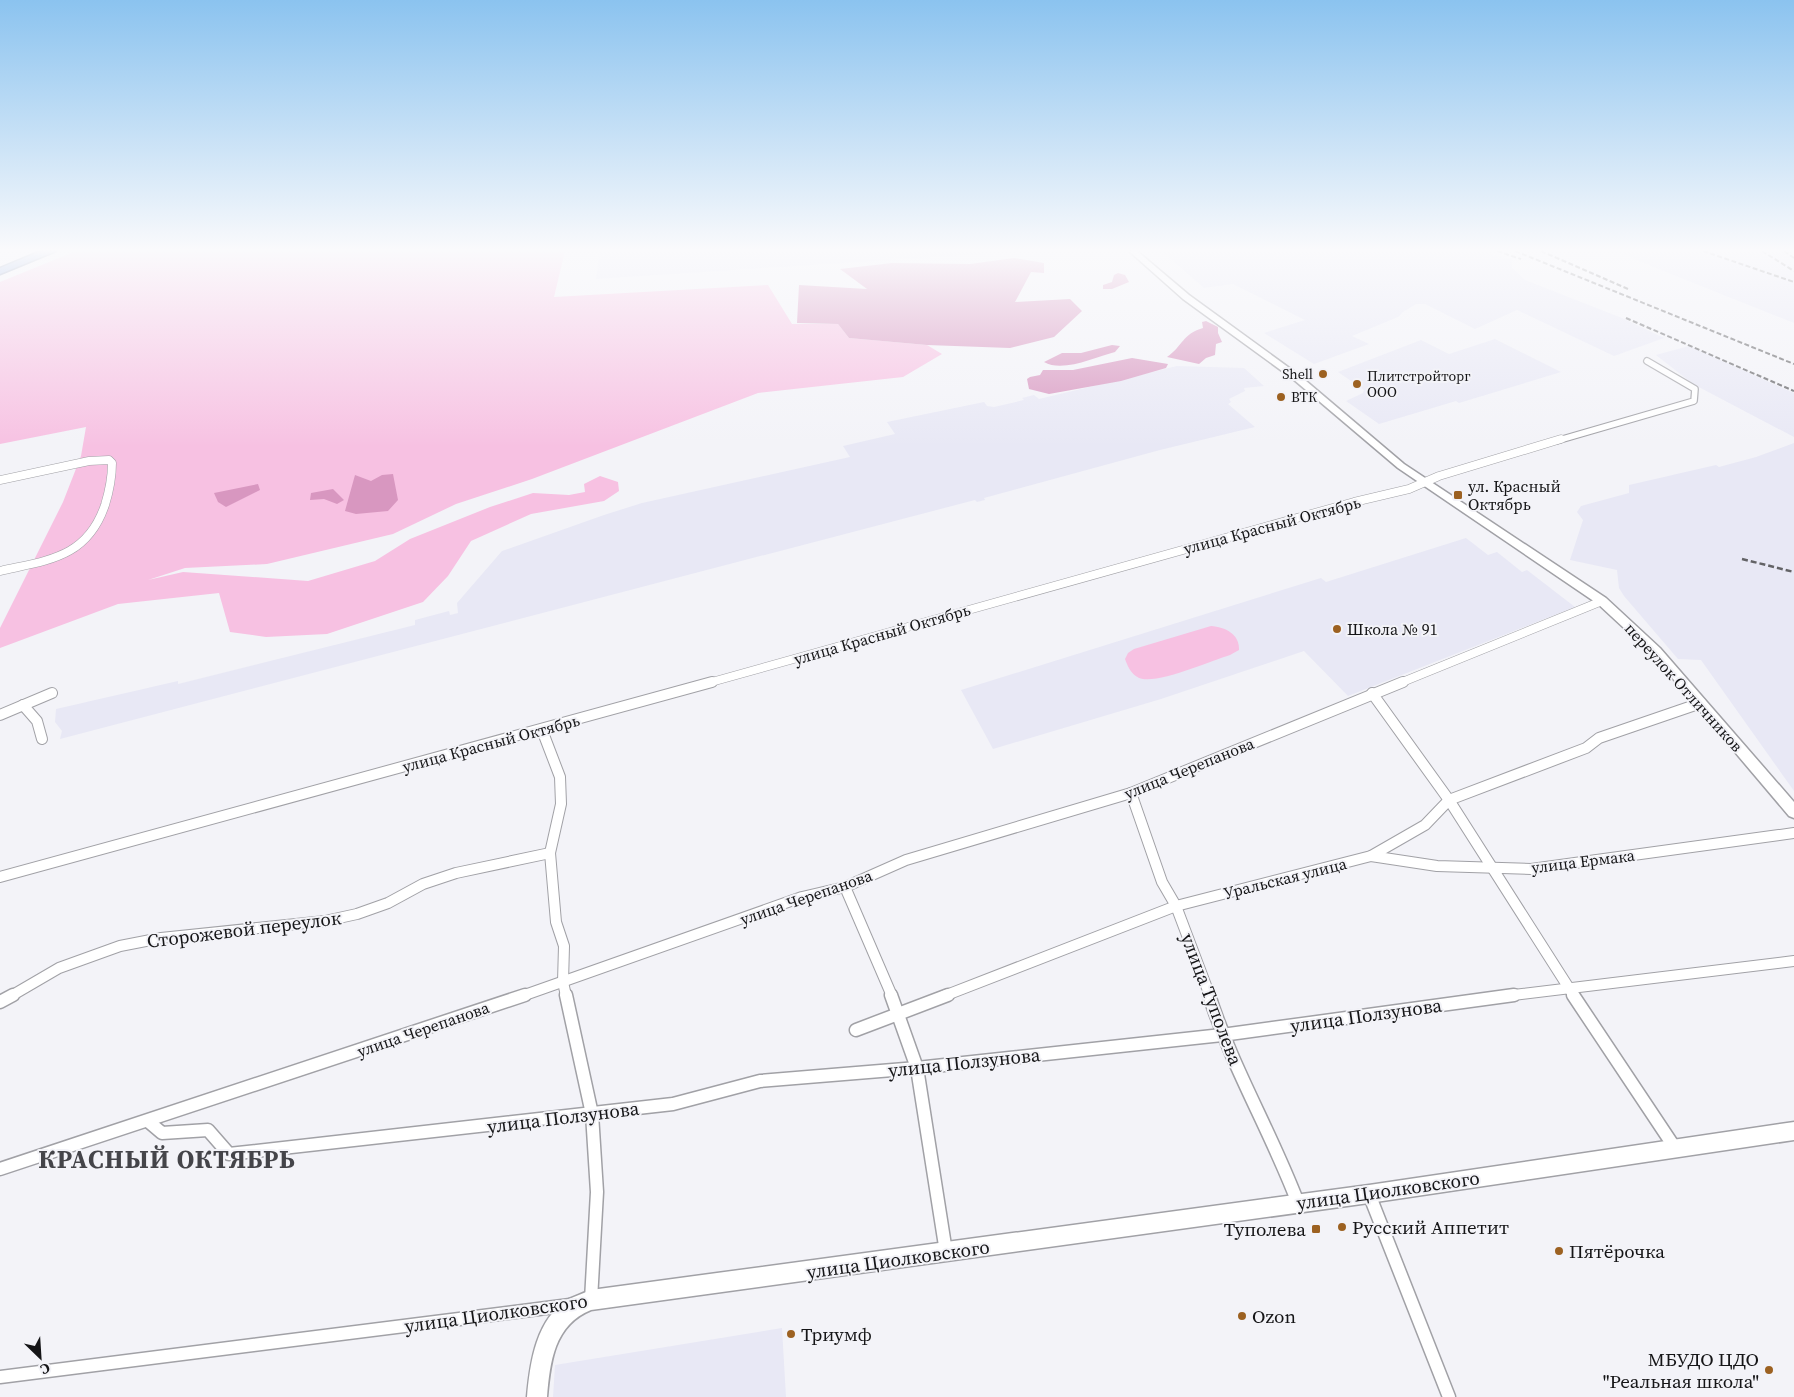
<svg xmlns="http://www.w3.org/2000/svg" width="1794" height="1397" font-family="'Source Serif 4',serif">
<rect width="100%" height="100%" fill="#f3f3f8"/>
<!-- built -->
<g fill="#e8e8f5">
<path d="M 600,251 L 1026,251 L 596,279 Z"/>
<path d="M 1162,251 L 1481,251 L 1512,260 L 1512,268 L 1525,280 L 1622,318 L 1664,338 L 1614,356 L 1517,310 L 1475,329 L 1425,304 L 1416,304 L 1403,312 L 1398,317 L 1352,336 L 1369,344 L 1314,364 L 1264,333 L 1305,320 L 1233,284 L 1204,288 Z"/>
<path d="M 1616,251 L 1794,251 L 1794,323 L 1656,268 Z"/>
<path d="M 1495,339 L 1561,372 L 1459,403 L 1456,401 L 1379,424 L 1346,401 L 1363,393 L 1364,390 L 1338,372 L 1421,340 L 1449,354 Z"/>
<path d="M 1689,346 L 1794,393 L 1794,437 L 1693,384 L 1656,355 Z"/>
<path d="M 1177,366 L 1244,368 L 1264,386 L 1244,388 L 1245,391 L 1229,399 L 1231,402 L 1228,404 L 1255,427 L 1160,450 L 984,498 L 985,500 L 977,502 L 975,500 L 60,739 L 62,731 L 55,722 L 56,709 L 178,681 L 178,684 L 415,625 L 415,620 L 449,611 L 450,615 L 458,613 L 457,603 L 502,551 L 604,515 L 642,503 L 850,457 L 843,446 L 895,434 L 887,422 L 984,402 L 987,406 L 994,407 L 1024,400 L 1022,398 L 1034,395 L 1039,399 Z"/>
<path d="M 1794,443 L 1794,791 L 1701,660 L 1678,659 L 1624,596 L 1619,588 L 1617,570 L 1570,560 L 1583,520 L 1577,512 L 1581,506 L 1629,493 L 1629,485 L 1716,465 L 1719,467 L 1756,457 Z"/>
<path d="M 1466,538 L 1488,555 L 1497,552 L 1522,572 L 1527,570 L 1575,607 L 1348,696 L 1304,651 L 1161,699 L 993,749 L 961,690 L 1321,578 L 1326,582 Z"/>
<path d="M 782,1328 L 786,1397 L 553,1397 L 555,1365 Z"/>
</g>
<!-- green -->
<g fill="#f7c1e2">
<path d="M 76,251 L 565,251 L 554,297 L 768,285 L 792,324 L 838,324 L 849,338 L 927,345 L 942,354 L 903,377 L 758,393 L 532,479 L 456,504 L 393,534 L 267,564 L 185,568 L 148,580 L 183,572 L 308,581 L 375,561 L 410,539 L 490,507 L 533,493 L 569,495 L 585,492 L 584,484 L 600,476 L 618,482 L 619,491 L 604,501 L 531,514 L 471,541 L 448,576 L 423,602 L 327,634 L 266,637 L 230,632 L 219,593 L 118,604 L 0,648 L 0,628 L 63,502 L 81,456 L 86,427 L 0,444 L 0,282 Z"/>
<path d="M 1211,626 C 1225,627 1240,634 1239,650 L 1230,655 C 1210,661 1157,685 1139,678 C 1131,674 1128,667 1125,659 L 1128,653 L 1134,649 Z"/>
</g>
<!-- forest -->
<g fill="#d897c0">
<path d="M 1014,258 L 1044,263 L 1044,273 L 1031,272 L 1015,302 L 1070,299 L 1082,311 L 1054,337 L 1010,348 L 927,345 L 849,338 L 838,324 L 797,323 L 799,285 L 867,289 L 840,269 L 892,263 L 970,264 Z"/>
<path d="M 1118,273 L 1125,275 L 1129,282 L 1112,289 L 1103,289 L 1103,285 L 1112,282 L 1114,275 Z"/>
<path d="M 1206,321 L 1218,327 L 1218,333 L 1222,342 L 1216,344 L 1215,355 L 1206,358 L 1199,364 L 1167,357 C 1183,346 1182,334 1203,328 L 1202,322 Z"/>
<path d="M 1112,345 L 1120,346 L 1115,352 C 1095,357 1063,373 1044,362 L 1062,353 L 1081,353 Z"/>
<path d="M 1132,358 L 1168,364 L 1166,368 L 1121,381 L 1049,394 L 1029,389 L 1027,379 L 1030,377 L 1040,375 L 1043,370 L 1073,370 Z"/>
<path d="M 393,474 L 398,500 L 388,511 L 356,514 L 345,511 L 355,475 L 371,481 L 382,475 Z"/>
<path d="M 258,484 L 260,490 L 226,507 L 218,502 L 214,493 Z"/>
<path d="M 333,489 L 344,500 L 337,504 L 324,499 L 310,500 L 311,493 Z"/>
</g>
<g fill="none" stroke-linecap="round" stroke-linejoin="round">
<defs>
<path id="street-far3" d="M 1556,441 L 1694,401 L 1695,389 L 1647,361"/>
<g id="street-far2">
<path d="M 0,480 L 89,461 L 109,460 L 112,463 C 112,477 109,492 105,505 C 87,558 48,560 0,571"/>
<path d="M 708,683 L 1354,502 L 1409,489 L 1439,476 L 1561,439"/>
<path d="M 1400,683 L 1602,601"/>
</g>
<g id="street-far1">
<path d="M 1372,693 L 1449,800 L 1574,996"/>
<path d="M 23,705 L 37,721 L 42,739"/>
<path d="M 0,715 L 52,693"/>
<path d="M 542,730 L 560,777 L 561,804 L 550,853 L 556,922 L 564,946 L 563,982 L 566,996"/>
<path d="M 1131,793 L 1162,882 L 1176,906 L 1210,996"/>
<path d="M 1371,856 L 1437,866 L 1531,869 L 1794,833"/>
<path d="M 0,877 L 712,682"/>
<path d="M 845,887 L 892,996"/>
<path d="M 11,996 L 59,968 L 120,946 L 161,938 L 325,921 L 357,914 L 388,903 L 423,884 L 456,873 L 550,853"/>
<path d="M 522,996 L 802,897 L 845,887 L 906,860 L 1131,793 L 1403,682"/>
<path d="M 944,996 L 1176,906 L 1371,856 L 1425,825 L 1449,800 L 1586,748 L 1599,738 L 1701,703"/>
<path d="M 1505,996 L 1794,961"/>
</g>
<g id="street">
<path d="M 566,995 L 592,1114 L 597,1192 L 591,1300"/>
<path d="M 891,995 L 917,1068 L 946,1252"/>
<path d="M 1209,995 C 1232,1067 1271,1132 1298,1203"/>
<path d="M 1573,995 L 1675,1148"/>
<path d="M 0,1002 L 13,995"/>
<path d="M 856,1030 L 948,995"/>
<path d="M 149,1122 L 162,1133 L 208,1130 L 229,1154 L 673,1104 L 760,1081 L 917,1068 L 1222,1035 L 1514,995"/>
<path d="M 0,1169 L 525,995"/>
<path d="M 1369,1194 L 1449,1397"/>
<path d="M 0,1377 L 570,1305"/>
</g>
<g id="secondary">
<path d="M 1129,251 L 1137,251 L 1189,295 L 1299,375 L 1404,464 L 1606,598 L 1660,648 L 1794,802 L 1794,818 L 1789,816 L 1652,654 L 1598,604 L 1398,468 L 1293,379 L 1183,299 Z"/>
<path d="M 1794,1122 L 1794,1140 L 1369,1203 L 591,1310 C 554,1325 550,1362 547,1397 L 527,1397 C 530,1363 536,1318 569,1299 C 576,1296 584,1293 591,1290 L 1369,1185 Z"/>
</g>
<path id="highway" d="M 41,251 L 56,251 L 0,274 L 0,268 Z"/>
</defs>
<!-- street-far3 casing -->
<use href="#street-far3" stroke="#a1a1a6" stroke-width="8"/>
<!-- street-far2 casing -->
<use href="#street-far2" stroke="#a1a1a6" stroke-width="9"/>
<!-- street-far1 casing -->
<use href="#street-far1" stroke="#a1a1a6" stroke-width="12"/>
<!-- street casing -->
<use href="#street" stroke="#a1a1a6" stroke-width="15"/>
<!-- secondary casing -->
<use href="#secondary" stroke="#a1a1a6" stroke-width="3"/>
<!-- highway casing -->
<use href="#highway" stroke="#506a94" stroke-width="3"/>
<!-- street-far3 -->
<use href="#street-far3" stroke="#fff" stroke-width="5.5"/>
<!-- street-far2 -->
<use href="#street-far2" stroke="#fff" stroke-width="8"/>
<!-- street-far1 -->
<use href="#street-far1" stroke="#fff" stroke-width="10"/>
<!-- street -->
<use href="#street" stroke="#fff" stroke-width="12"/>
<!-- secondary -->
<use href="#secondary" fill="#fff" fill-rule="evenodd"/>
<!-- highway -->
<use href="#highway" fill="#7098d8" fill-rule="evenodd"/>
<!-- rail-far1 -->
<g stroke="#636366" stroke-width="2" stroke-dasharray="5 2.5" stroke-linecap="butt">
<path d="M 1497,251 L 1521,259"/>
<path d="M 1515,251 L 1794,364"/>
<path d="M 1541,251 L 1628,289"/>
<path d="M 1703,251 L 1794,282"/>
<path d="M 1762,251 L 1794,271"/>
<path d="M 1784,251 L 1794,258"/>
<path d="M 1626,318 L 1794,391"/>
</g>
<!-- rail -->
<path stroke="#636366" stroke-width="2.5" stroke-dasharray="6 3" stroke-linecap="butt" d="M 1742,559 L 1794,572"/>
</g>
<!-- sky -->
<linearGradient id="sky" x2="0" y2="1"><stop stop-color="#8bc3ef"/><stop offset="0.56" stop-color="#fafafc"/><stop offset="1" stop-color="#fafafc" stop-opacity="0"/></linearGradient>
<rect width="1794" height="447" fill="url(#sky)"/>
<!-- markers -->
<g fill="#9c6121" stroke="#f3f3f8" stroke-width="2">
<circle cx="1323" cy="374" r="5"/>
<circle cx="1357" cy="384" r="5"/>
<circle cx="1281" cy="397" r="5"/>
<rect x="1453" y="490" width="10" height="10" rx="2.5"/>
<circle cx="1337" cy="629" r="5"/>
<circle cx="1342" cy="1227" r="5"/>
<rect x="1311" y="1224" width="10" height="10" rx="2.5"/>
<circle cx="1559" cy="1251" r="5"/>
<circle cx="1242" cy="1316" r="5"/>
<circle cx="791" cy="1334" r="5"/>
<circle cx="1769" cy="1370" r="5"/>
</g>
<g text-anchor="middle" stroke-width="4" stroke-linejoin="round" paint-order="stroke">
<!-- far-poi labels -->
<g font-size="14" fill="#151517" stroke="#f3f3f8" text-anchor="start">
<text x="1313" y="379" text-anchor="end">Shell</text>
<text x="1367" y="381">Плитстройторг<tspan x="1367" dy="16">ООО</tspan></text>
<text x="1291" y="402">ВТК</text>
</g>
<!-- poi labels -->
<g font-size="16" fill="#151517" stroke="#f3f3f8" text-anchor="start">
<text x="1468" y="492">ул. Красный<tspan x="1468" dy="18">Октябрь</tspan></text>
<text x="1347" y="635">Школа № 91</text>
</g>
<!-- street labels -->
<g font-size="16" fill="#151517" stroke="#f3f3f8">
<text transform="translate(1272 525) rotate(-15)" y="6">улица Красный Октябрь</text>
<text transform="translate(882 634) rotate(-16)" y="6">улица Красный Октябрь</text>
<text transform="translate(1684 687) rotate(48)" y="6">переулок Отличников</text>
<text transform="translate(491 743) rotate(-15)" y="6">улица Красный Октябрь</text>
<text transform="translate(1189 768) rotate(-22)" y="6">улица Черепанова</text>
<text transform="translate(1583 861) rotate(-7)" y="6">улица Ермака</text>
<text transform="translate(1285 878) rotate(-14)" y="6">Уральская улица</text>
<text transform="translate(806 897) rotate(-19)" y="6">улица Черепанова</text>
<text transform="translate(423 1029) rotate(-19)" y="6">улица Черепанова</text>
</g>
<!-- near-street labels -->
<g font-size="19" fill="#151517" stroke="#f3f3f8">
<text transform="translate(244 929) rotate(-7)" y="7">Сторожевой переулок</text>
<text transform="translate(1212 999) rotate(69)" y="7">улица Туполева</text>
<text transform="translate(1366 1015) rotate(-8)" y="7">улица Ползунова</text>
<text transform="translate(964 1062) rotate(-6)" y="7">улица Ползунова</text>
<text transform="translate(563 1117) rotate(-7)" y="7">улица Ползунова</text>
<text transform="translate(1388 1190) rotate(-8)" y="7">улица Циолковского</text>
<text transform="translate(898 1259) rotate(-8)" y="7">улица Циолковского</text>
<text transform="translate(496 1313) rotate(-8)" y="7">улица Циолковского</text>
</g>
<!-- near-poi labels -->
<g font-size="19" fill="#151517" stroke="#f3f3f8" text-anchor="start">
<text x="1352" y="1234">Русский Аппетит</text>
<text x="1306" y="1236" text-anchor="end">Туполева</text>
<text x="1569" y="1258">Пятёрочка</text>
<text x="1252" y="1323">Ozon</text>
<text x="801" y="1341">Триумф</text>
<text x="1759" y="1366" text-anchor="end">МБУДО ЦДО<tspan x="1759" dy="22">"Реальная школа"</tspan></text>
</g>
<!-- near-district labels -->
<g font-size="25" font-weight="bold" letter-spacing="1" fill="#444449" stroke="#f3f3f8">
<text x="167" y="1168">КРАСНЫЙ ОКТЯБРЬ</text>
</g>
</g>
<!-- north arrow -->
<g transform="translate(40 1357) rotate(155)" stroke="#f3f3f8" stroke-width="4" paint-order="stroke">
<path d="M0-4L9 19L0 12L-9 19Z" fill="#151517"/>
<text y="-8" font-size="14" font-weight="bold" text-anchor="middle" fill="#151517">С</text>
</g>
</svg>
